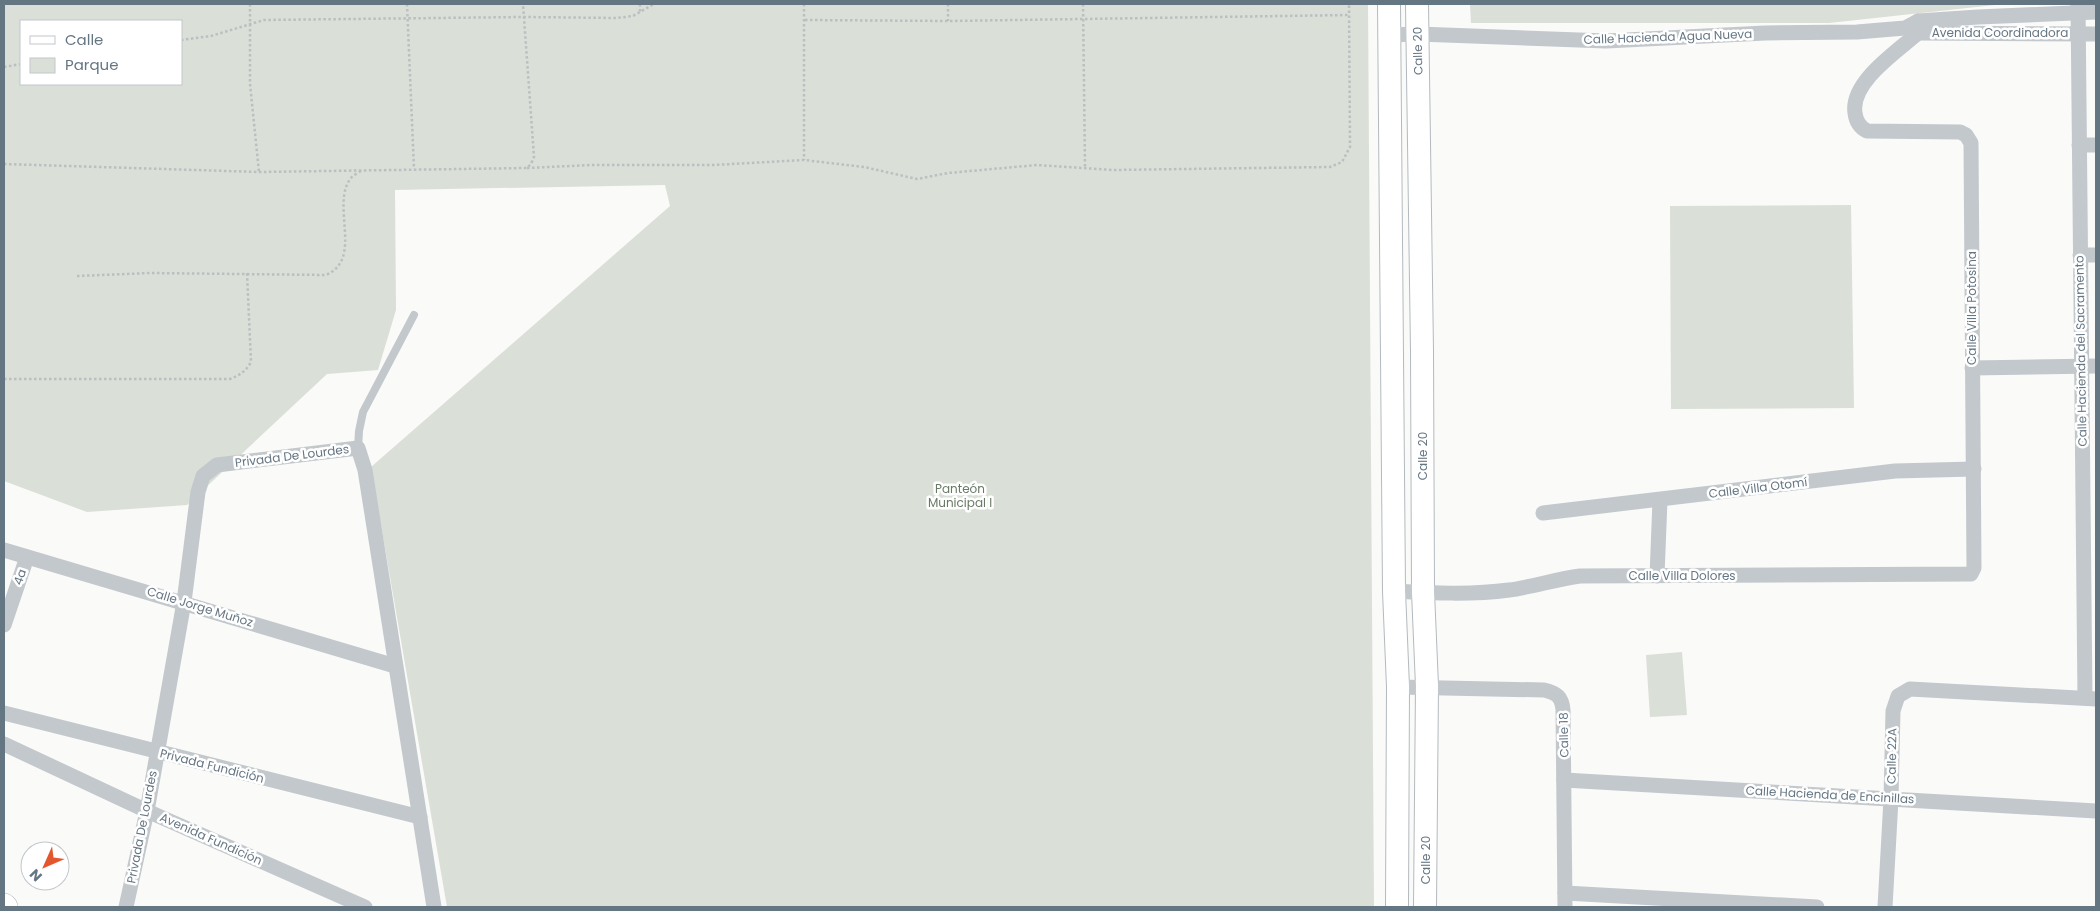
<svg xmlns="http://www.w3.org/2000/svg" width="2100" height="911" font-family="Poppins,sans-serif">
<rect width="100%" height="100%" fill="#fafaf8"/>
<!-- green -->
<g fill="#dadfd7" fill-rule="evenodd">
<path d="M 4,4 L 1368,4 L 1374,907 L 447,907 L 371,467 L 670,206 L 665,185 L 395,190 L 396,310 L 378,370 L 327,374 L 187,505 L 87,512 L 4,481 ZM 21,21 L 181,21 L 181,84 L 21,84 Z"/>
<path d="M 1470,4 L 2004,4 L 1829,23 L 1471,23 Z"/>
<path d="M 1851,205 L 1854,408 L 1671,409 L 1670,206 Z"/>
<path d="M 1682,652 L 1687,715 L 1650,717 L 1646,655 Z"/>
</g>
<g fill="none" stroke-linecap="round" stroke-linejoin="round">
<defs>
<g id="secondary">
<path d="M 1389,4 L 1394,591 L 1398,687 L 1397,907"/>
<path d="M 1417,4 L 1422,351 L 1423,592 L 1427,686 L 1425,907"/>
</g>
<path id="primary" d="M 4,906 L 5,907"/>
</defs>
<!-- secondary casing -->
<use href="#secondary" stroke="#b3babf" stroke-width="24"/>
<!-- primary casing -->
<use href="#primary" stroke="#b5babe" stroke-width="26"/>
<!-- path -->
<g stroke="#bbbfc2" stroke-width="2.5" stroke-dasharray="2.5 2.5" stroke-linecap="butt">
<path d="M 250,4 L 250,84 L 259,172"/>
<path d="M 407,4 L 414,169"/>
<path d="M 640,4 L 640,12"/>
<path d="M 804,4 L 804,160"/>
<path d="M 948,4 L 948,21"/>
<path d="M 1083,4 L 1085,167"/>
<path d="M 805,20 L 948,21 L 1349,15"/>
<path d="M 181,40 L 211,36 L 264,20 L 524,17 L 617,18 L 633,16 L 654,4"/>
<path d="M 4,67 L 21,64"/>
<path d="M 4,164 L 259,172 L 527,168 L 531,164 L 534,157 L 523,4"/>
<path d="M 527,168 L 591,165 L 714,165 L 804,160 L 864,167 L 917,179 L 948,173 L 1037,165 L 1113,170 L 1330,167 L 1342,162 L 1350,147 L 1349,4"/>
<path d="M 77,276 L 150,273 L 326,275 C 364,259 330,204 351,178 C 353,175 358,173 361,171"/>
<path d="M 4,379 L 230,379 C 240,375 246,371 251,362 L 247,273"/>
</g>
<!-- lane -->
<path stroke="#c3c8cc" stroke-width="8" d="M 358,448 L 359,431 L 363,412 L 414,315"/>
<!-- street -->
<g stroke="#c3c8cc" stroke-width="15">
<path d="M 2078,4 L 2085,698"/>
<path d="M 1909,29 L 1918,33 L 2096,34"/>
<path d="M 1389,35 L 1418,34 L 1606,41 L 1765,33 L 1857,32 L 1905,28 L 1918,21 L 1978,17 L 2096,12"/>
<path d="M 2079,145 L 2096,145"/>
<path d="M 2080,255 L 2096,255"/>
<path d="M 1972,368 L 2096,366"/>
<path d="M 1543,513 L 1895,471 L 1974,469"/>
<path d="M 4,550 L 395,666"/>
<path d="M 1657,576 L 1660,500"/>
<path d="M 1394,591 C 1432,593 1472,595 1509,590 C 1533,587 1556,579 1580,576 L 1971,574 L 1974,568 L 1971,143 L 1966,135 L 1960,132 L 1867,131 C 1859,127 1856,121 1855,113 C 1850,82 1898,51 1918,33 L 1918,21"/>
<path d="M 4,625 L 27,557"/>
<path d="M 1398,687 L 1544,690 C 1557,693 1562,697 1563,710 L 1565,907"/>
<path d="M 4,713 L 420,817"/>
<path d="M 4,744 L 147,811 L 365,907"/>
<path d="M 1564,780 L 2096,811"/>
<path d="M 1565,893 L 1817,907"/>
<path d="M 126,907 L 147,811 L 184,602 L 198,492 L 203,476 L 217,465 L 358,448 L 365,470 L 434,907"/>
<path d="M 1885,907 L 1891,799 L 1893,711 L 1898,696 L 1910,689 L 2096,699"/>
</g>
<!-- secondary -->
<use href="#secondary" stroke="#fff" stroke-width="22"/>
<!-- primary -->
<use href="#primary" stroke="#fff" stroke-width="25"/>
</g>
<g text-anchor="middle" stroke-width="5" stroke-linejoin="round" paint-order="stroke">
<!-- street labels -->
<g font-size="12" fill="#657683" stroke="#fff">
<text x="2000" y="37">Avenida Coordinadora</text>
<text transform="translate(1668 37) rotate(-2)" y="4">Calle Hacienda Agua Nueva</text>
<text transform="translate(1418 51) rotate(-91)" y="4">Calle 20</text>
<text transform="translate(1972 308) rotate(-90)" y="4">Calle Villa Potosina</text>
<text transform="translate(2081 351) rotate(-91)" y="4">Calle Hacienda del Sacramento</text>
<text transform="translate(292 456) rotate(-7)" y="4">Privada De Lourdes</text>
<text transform="translate(1423 456) rotate(-90)" y="4">Calle 20</text>
<text transform="translate(1758 488) rotate(-7)" y="4">Calle Villa Otomí</text>
<text x="1682" y="580">Calle Villa Dolores</text>
<text transform="translate(20 577) rotate(-71)" y="4">4a</text>
<text transform="translate(200 607) rotate(17)" y="4">Calle Jorge Muñoz</text>
<text transform="translate(1564 735) rotate(-91)" y="4">Calle 18</text>
<text transform="translate(1892 756) rotate(-89)" y="4">Calle 22A</text>
<text transform="translate(212 766) rotate(14)" y="4">Privada Fundición</text>
<text transform="translate(1830 795) rotate(3)" y="4">Calle Hacienda de Encinillas</text>
<text transform="translate(142 827) rotate(-79)" y="4">Privada De Lourdes</text>
<text transform="translate(211 839) rotate(24)" y="4">Avenida Fundición</text>
<text transform="translate(1426 860) rotate(-90)" y="4">Calle 20</text>
</g>
<!-- park labels -->
<g font-size="12" fill="#687a64" stroke="#fff">
<text x="960" y="493">Panteón<tspan x="960" dy="14">Municipal I</tspan></text>
</g>
</g>
<!-- border -->
<rect width="2100" height="911" fill="none" stroke="#657683" stroke-width="10"/>
<!-- legend -->
<rect x="20" y="20" width="162" height="65" fill="#ffffff" stroke="#c1c8cd"/>
<rect x="30" y="36" width="25" height="8" fill="#ffffff" stroke="#c1c8cd"/>
<text x="65" y="45" font-size="15" fill="#657683">Calle</text>
<rect x="30" y="58" width="25" height="15" fill="#dadfd7" stroke="#c1c8cd"/>
<text x="65" y="70" font-size="15" fill="#657683">Parque</text>
<!-- north arrow -->
<g transform="translate(45 866) rotate(225)"><circle r="24" fill="#ffffff" stroke="#c1c8cd"/>
<path d="M0-4L9 19L0 12L-9 19Z" fill="#e4572e"/>
<text y="-8" font-size="14" font-weight="bold" text-anchor="middle" fill="#657683">N</text>
</g>
</svg>
